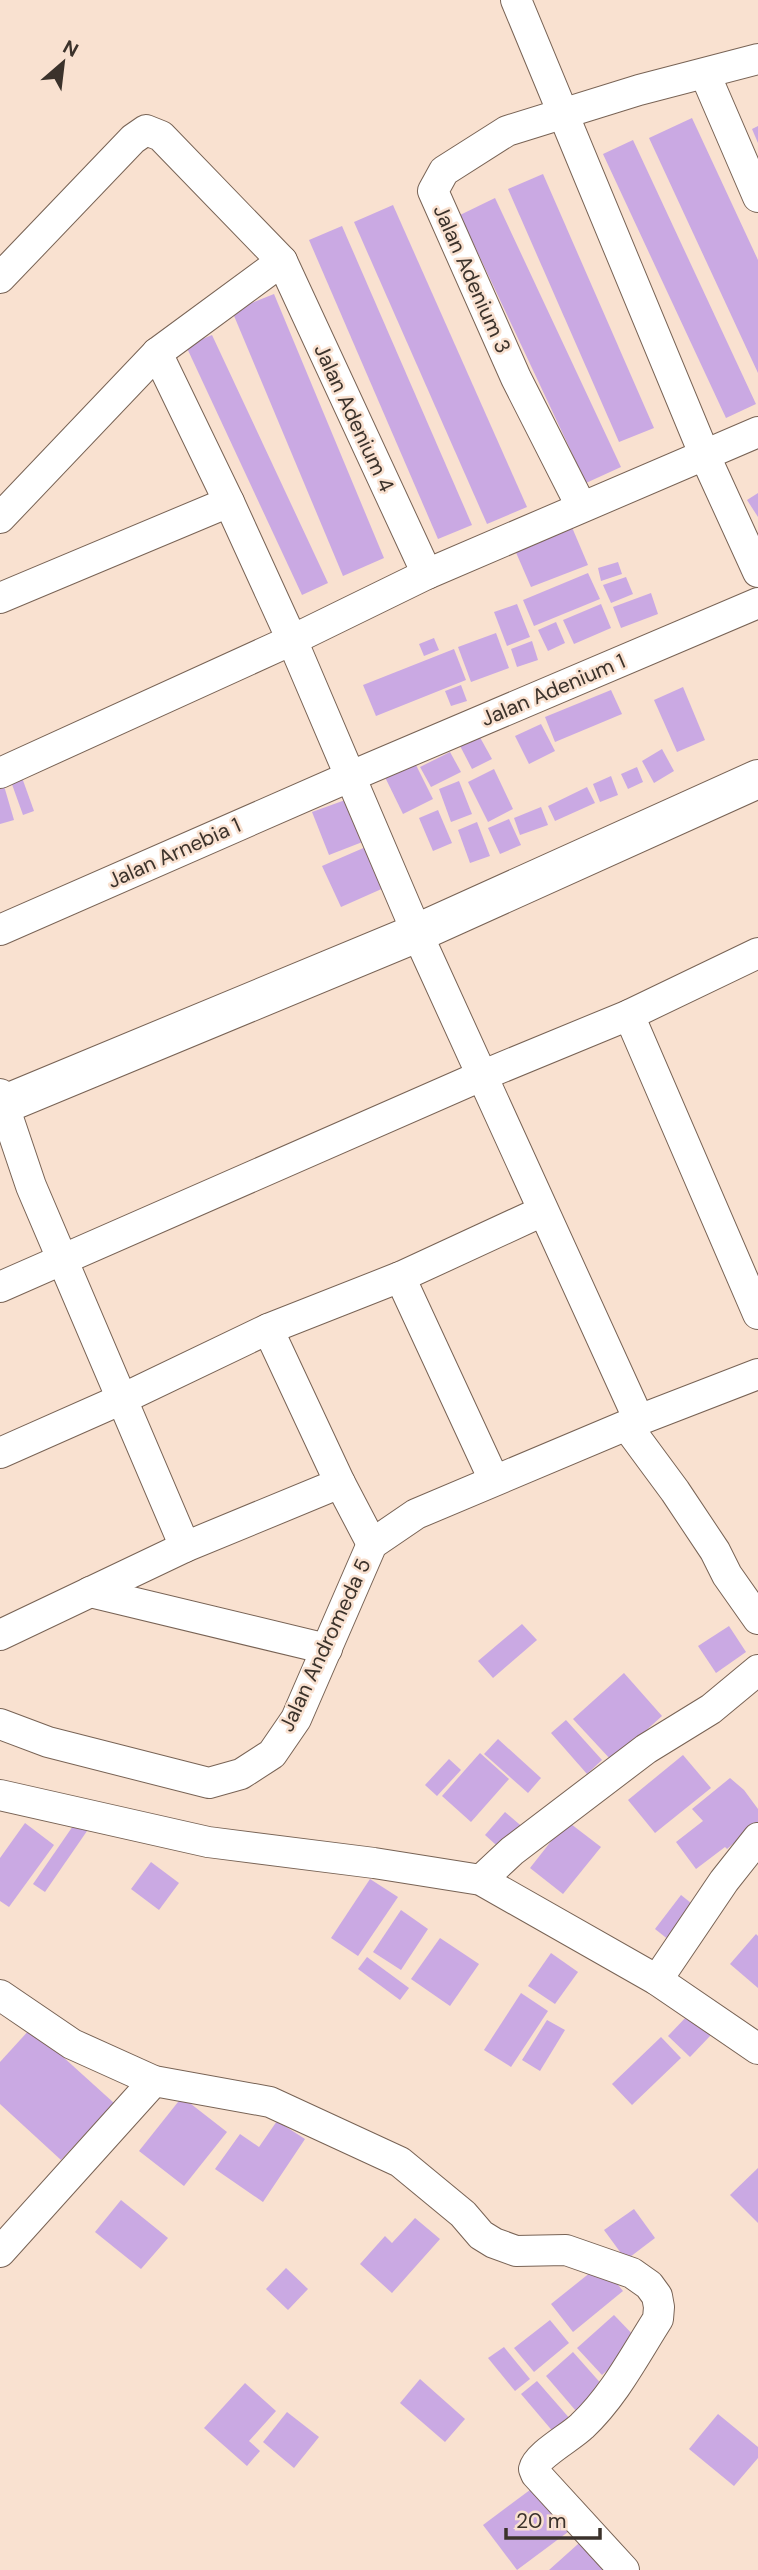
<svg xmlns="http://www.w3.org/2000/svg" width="758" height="2570" font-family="'DM Sans',sans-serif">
<rect width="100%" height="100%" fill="#f9e1d0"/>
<!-- building -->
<g fill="#caa9e3">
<path d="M 692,118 L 758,260 L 758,373 L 649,138 Z"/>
<path d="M 758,126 L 758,143 L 752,129 Z"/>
<path d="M 633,140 L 756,404 L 726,418 L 603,154 Z"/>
<path d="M 543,174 L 654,428 L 619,442 L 508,189 Z"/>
<path d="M 495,198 L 621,467 L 586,483 L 460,215 Z"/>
<path d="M 393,205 L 527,507 L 487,524 L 354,222 Z"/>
<path d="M 342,226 L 472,525 L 438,539 L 309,240 Z"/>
<path d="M 274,294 L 384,558 L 343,576 L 232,311 Z"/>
<path d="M 212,335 L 328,583 L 302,595 L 186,346 Z"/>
<path d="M 758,493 L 758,517 L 747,500 Z"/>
<path d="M 571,525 L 588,565 L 531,587 L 514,548 Z"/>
<path d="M 618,562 L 622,574 L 601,581 L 598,568 Z"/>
<path d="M 588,573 L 600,599 L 534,626 L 523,600 Z"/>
<path d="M 626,577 L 633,594 L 611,603 L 603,585 Z"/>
<path d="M 651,593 L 658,614 L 621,628 L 613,607 Z"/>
<path d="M 517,604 L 530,637 L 507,646 L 494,612 Z"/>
<path d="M 601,604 L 611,628 L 574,644 L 563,620 Z"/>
<path d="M 556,622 L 565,643 L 548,651 L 538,630 Z"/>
<path d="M 496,633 L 509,668 L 471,682 L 458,647 Z"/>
<path d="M 434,638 L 439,650 L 424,656 L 419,644 Z"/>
<path d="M 532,641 L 538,660 L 517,667 L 511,649 Z"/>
<path d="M 454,649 L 466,680 L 376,716 L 363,685 Z"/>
<path d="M 461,685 L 467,701 L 451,706 L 445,691 Z"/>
<path d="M 683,687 L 705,740 L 677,752 L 654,700 Z"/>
<path d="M 611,690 L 622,714 L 555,742 L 545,717 Z"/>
<path d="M 541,724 L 555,751 L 529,764 L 515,736 Z"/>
<path d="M 477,732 L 492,759 L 472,769 L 458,742 Z"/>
<path d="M 662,749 L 674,771 L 654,783 L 642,761 Z"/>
<path d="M 450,752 L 461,772 L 431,787 L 420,767 Z"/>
<path d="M 412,757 L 433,799 L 403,814 L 382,771 Z"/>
<path d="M 637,767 L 643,782 L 628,789 L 621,774 Z"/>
<path d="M 494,769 L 513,809 L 488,822 L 468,782 Z"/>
<path d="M 20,772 L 34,811 L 23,815 L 9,776 Z"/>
<path d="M 611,776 L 618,795 L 600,802 L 593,784 Z"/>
<path d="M 2,779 L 14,820 L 0,824 L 0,780 Z"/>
<path d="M 459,781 L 472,814 L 451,822 L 439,789 Z"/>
<path d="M 587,787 L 595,803 L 555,821 L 548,806 Z"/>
<path d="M 348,799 L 365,841 L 329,855 L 312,812 Z"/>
<path d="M 541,807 L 548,825 L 520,835 L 514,818 Z"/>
<path d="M 438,810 L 452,843 L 433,851 L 419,818 Z"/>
<path d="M 509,819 L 521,845 L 500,854 L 488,828 Z"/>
<path d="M 477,822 L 490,856 L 470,863 L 458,830 Z"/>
<path d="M 368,846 L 386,887 L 341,907 L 322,866 Z"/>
<path d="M 522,1624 L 537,1640 L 493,1678 L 478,1661 Z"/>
<path d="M 729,1626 L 746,1652 L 716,1673 L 698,1646 Z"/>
<path d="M 624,1673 L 662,1716 L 612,1761 L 573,1719 Z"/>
<path d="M 566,1720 L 602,1760 L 587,1774 L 551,1733 Z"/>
<path d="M 498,1739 L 541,1778 L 528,1793 L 484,1754 Z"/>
<path d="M 480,1753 L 509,1779 L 471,1822 L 442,1796 Z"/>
<path d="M 683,1755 L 711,1788 L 655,1833 L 628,1800 Z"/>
<path d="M 449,1759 L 461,1770 L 437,1796 L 425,1785 Z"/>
<path d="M 730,1778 L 744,1790 L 758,1809 L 758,1822 L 727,1849 L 725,1847 L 696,1869 L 676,1842 L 703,1821 L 692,1809 Z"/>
<path d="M 505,1812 L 526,1830 L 505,1853 L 485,1835 Z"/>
<path d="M 567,1821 L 601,1847 L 563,1894 L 530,1868 Z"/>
<path d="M 25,1823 L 54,1845 L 9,1907 L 0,1901 L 0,1858 Z"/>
<path d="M 75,1823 L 87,1831 L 45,1892 L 33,1884 Z"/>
<path d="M 151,1862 L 179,1883 L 159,1910 L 131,1889 Z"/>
<path d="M 370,1879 L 398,1897 L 358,1956 L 331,1938 Z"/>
<path d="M 681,1895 L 701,1911 L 674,1944 L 655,1929 Z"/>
<path d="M 401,1910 L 428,1929 L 401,1970 L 373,1952 Z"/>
<path d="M 756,1934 L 758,1936 L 758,1988 L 730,1964 Z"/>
<path d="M 440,1938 L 479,1964 L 450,2006 L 411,1979 Z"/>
<path d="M 551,1953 L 578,1972 L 555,2004 L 528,1986 Z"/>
<path d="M 367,1957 L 409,1988 L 400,2000 L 358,1969 Z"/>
<path d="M 521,1993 L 548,2011 L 511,2067 L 484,2050 Z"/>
<path d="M 689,2014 L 711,2035 L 690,2057 L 668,2036 Z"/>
<path d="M 547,2020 L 565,2030 L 540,2071 L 522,2060 Z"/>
<path d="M 31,2028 L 114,2103 L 61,2160 L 0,2104 L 0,2062 Z"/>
<path d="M 661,2037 L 681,2058 L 632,2105 L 612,2084 Z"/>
<path d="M 182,2097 L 227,2132 L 184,2186 L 139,2151 Z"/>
<path d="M 277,2121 L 305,2139 L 263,2202 L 215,2169 L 240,2134 L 259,2147 Z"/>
<path d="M 758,2168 L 758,2223 L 730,2195 Z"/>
<path d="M 121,2200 L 168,2238 L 141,2269 L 95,2232 Z"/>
<path d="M 634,2209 L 655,2238 L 626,2260 L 604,2230 Z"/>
<path d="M 415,2218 L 440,2239 L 392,2293 L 360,2264 L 385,2236 L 392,2243 Z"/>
<path d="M 601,2264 L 623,2291 L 573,2332 L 551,2304 Z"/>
<path d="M 286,2268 L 308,2289 L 288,2310 L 266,2289 Z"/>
<path d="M 614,2315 L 639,2341 L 602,2375 L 577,2348 Z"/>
<path d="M 550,2320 L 569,2343 L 534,2372 L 514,2348 Z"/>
<path d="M 504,2347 L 530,2379 L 515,2391 L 488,2358 Z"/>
<path d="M 573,2352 L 604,2387 L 576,2411 L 546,2376 Z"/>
<path d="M 420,2379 L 465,2419 L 445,2442 L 400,2403 Z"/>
<path d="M 537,2381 L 571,2420 L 555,2434 L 521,2394 Z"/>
<path d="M 245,2383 L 276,2411 L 249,2441 L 260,2451 L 247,2466 L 204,2428 Z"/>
<path d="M 287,2412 L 319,2437 L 294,2468 L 263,2442 Z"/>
<path d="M 718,2414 L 758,2447 L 758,2458 L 734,2486 L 689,2449 Z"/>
<path d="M 538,2484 L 572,2529 L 517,2570 L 483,2525 Z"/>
<path d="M 587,2536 L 611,2570 L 549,2570 Z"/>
</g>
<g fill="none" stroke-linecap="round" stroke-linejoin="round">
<defs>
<g id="minor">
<path d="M 516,0 L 705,456 L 758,572"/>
<path d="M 705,74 L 758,197"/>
<path d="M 0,278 L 133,139 L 146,130 L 161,136 L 282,261 L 427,574"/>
<path d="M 157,353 L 229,502 L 292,640 L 417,933 L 639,1420"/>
<path d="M 581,506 L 516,378 L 433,191 L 444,171 L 507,131 L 639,90 L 758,59"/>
<path d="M 0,518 L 157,353 L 282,261"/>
<path d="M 0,598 L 229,502"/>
<path d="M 0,773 L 292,640 L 427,574 L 758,432"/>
<path d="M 0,930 L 349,777 L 758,603"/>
<path d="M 629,1015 L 758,1314"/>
<path d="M 0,1094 L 31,1186 L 185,1547"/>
<path d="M 400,1277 L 494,1480"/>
<path d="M 0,1287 L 481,1076 L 629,1015 L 758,953"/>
<path d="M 268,1329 L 340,1483 L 372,1544"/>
<path d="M 627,1426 L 675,1491 L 715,1551 L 727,1575 L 758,1619"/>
<path d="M 0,1453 L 122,1399 L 268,1329 L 400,1277 L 543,1211"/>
<path d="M 90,1592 L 327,1649"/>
<path d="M 0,1635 L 185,1547 L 340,1483"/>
<path d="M 0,1724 L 48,1742 L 209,1783 L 241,1774 L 272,1754 L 296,1719 L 372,1544 L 416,1514 L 639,1420 L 758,1374"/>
<path d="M 0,1795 L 208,1842 L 374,1863 L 481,1880 L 657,1980 L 758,2049"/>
<path d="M 481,1880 L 512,1851 L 646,1749 L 711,1709 L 758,1670"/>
<path d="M 657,1980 L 724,1881 L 758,1838"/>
<path d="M 0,1995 L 72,2044 L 154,2081 L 270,2102 L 400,2162 L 463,2214 L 481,2235 L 494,2243 L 516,2251 L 566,2250 L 632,2273 L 649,2285 L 657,2296 L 659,2307 L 658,2319 C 635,2355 614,2396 582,2426 C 571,2437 537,2455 534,2469 L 536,2474 L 624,2570"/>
<path d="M 0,2252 L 154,2081"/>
</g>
<path id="tertiary" d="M 0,1106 L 417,933 L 758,779"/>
</defs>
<!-- minor casing -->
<use href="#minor" stroke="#786355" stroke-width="32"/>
<!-- tertiary casing -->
<use href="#tertiary" stroke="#786355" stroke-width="40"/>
<!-- minor -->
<use href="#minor" stroke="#fff" stroke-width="30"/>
<!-- tertiary -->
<use href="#tertiary" stroke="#fff" stroke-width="38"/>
</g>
<g text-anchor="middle" stroke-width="5" stroke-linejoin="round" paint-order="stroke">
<!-- street labels -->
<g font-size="21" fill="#3b322b" stroke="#f9e1d0">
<text transform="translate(472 279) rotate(66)" y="7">Jalan Adenium 3</text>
<text transform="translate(354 418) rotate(65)" y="7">Jalan Adenium 4</text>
<text transform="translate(553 690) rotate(-23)" y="7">Jalan Adenium 1</text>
<text transform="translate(174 853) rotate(-24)" y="7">Jalan Arnebia 1</text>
<text transform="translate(325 1645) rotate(-65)" y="7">Jalan Andromeda 5</text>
</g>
</g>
<!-- north arrow -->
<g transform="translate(63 63) rotate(28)" stroke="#f9e1d0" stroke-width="5" paint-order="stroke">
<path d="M0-5L12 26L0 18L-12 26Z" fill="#3b322b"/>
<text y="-10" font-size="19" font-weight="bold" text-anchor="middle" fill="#3b322b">N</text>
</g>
<!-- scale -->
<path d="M506 2528v10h94v-10" fill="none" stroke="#3b322b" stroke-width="3.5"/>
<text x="516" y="2528" font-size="21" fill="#3b322b" stroke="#f9e1d0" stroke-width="5" paint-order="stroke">20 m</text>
</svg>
